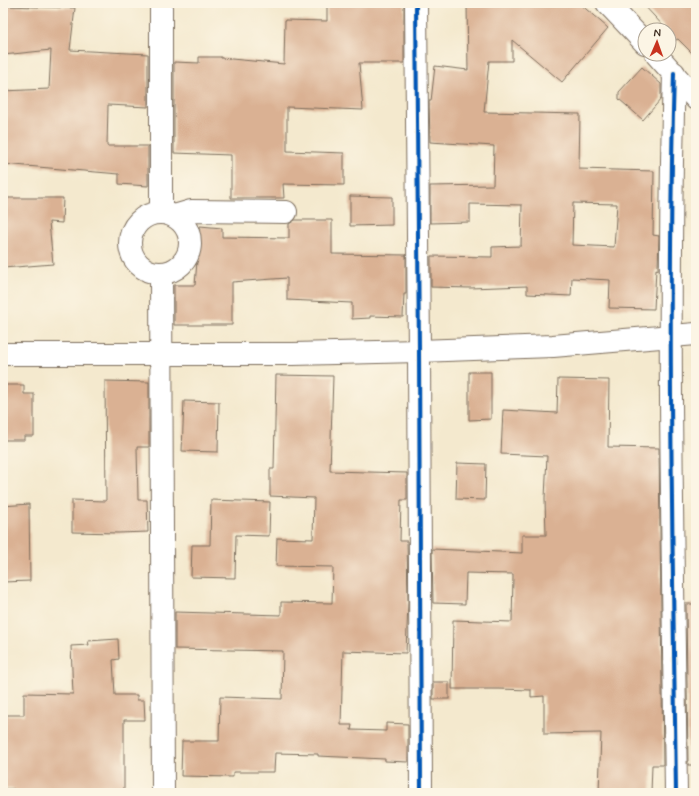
<svg xmlns="http://www.w3.org/2000/svg" width="699" height="796" font-family="Mynerve,sans-serif">
<rect width="100%" height="100%" fill="#fcf5e5"/>
<filter id="ink" filterUnits="userSpaceOnUse"><feTurbulence type="fractalNoise" baseFrequency=".025" numOctaves="2"/><feDisplacementMap in="SourceGraphic" scale="8" xChannelSelector="R" yChannelSelector="G"/><feConvolveMatrix kernelMatrix="1 2 1 2 8 2 1 2 1" color-interpolation-filters="sRGB"/></filter>
<filter id="wash" filterUnits="userSpaceOnUse"><feTurbulence type="fractalNoise" baseFrequency=".012" numOctaves="4" result="noise"/><feDisplacementMap in="SourceGraphic" scale="16" xChannelSelector="R" yChannelSelector="G"/><feGaussianBlur stdDeviation="0.9" result="paint"/><feColorMatrix in="noise" values="0 0 0 0 0 0 0 0 0 0 0 0 0 0 0 0 0 1.4 0 .05"/><feComposite in="paint" operator="in"/></filter>
<g filter="url(#wash)">
<rect width="100%" height="100%" fill="#f4e9ce"/>
<g id="blocks">
<!-- building -->
<g fill="#dab193" fill-rule="evenodd">
<path d="M 327,3 L 404,3 L 404,63 L 359,63 L 363,110 L 287,107 L 287,151 L 344,153 L 344,185 L 283,184 L 284,198 L 231,198 L 231,155 L 174,153 L 174,62 L 199,63 L 199,57 L 221,57 L 221,58 L 284,64 L 285,20 L 327,21 Z"/>
<path d="M 467,3 L 579,3 L 608,28 L 562,82 L 512,40 L 512,61 L 489,61 L 484,112 L 580,114 L 579,169 L 654,171 L 653,235 L 659,236 L 658,266 L 658,270 L 656,269 L 654,309 L 609,308 L 610,280 L 572,278 L 571,296 L 527,294 L 527,286 L 470,288 L 431,287 L 431,256 L 492,257 L 492,247 L 521,246 L 522,205 L 470,204 L 470,222 L 430,223 L 430,186 L 493,185 L 494,146 L 430,142 L 429,101 L 431,101 L 435,66 L 468,70 ZM 573,203 L 617,204 L 614,247 L 572,245 Z"/>
<path d="M 642,3 L 696,3 L 696,57 L 678,39 L 676,40 L 669,32 L 669,30 L 667,30 Z"/>
<path d="M 3,6 L 75,8 L 70,50 L 148,54 L 148,107 L 108,105 L 107,146 L 148,146 L 148,186 L 119,184 L 119,174 L 3,164 L 3,91 L 49,89 L 51,50 L 3,55 Z"/>
<path d="M 642,67 L 661,84 L 661,99 L 643,120 L 619,99 L 619,92 Z"/>
<path d="M 350,196 L 392,197 L 392,225 L 350,226 Z"/>
<path d="M 3,198 L 63,198 L 62,223 L 49,222 L 53,264 L 3,268 Z"/>
<path d="M 295,220 L 332,220 L 332,254 L 406,255 L 406,294 L 404,294 L 403,317 L 370,316 L 370,318 L 352,319 L 352,303 L 287,300 L 287,278 L 232,282 L 232,325 L 174,325 L 174,285 L 195,285 L 200,226 L 222,228 L 222,237 L 289,238 L 289,224 Z"/>
<path d="M 469,372 L 491,372 L 491,419 L 469,420 Z"/>
<path d="M 276,375 L 333,376 L 330,471 L 407,473 L 407,500 L 401,500 L 400,541 L 407,541 L 408,602 L 406,653 L 343,651 L 341,725 L 352,725 L 351,730 L 386,731 L 386,723 L 408,724 L 408,762 L 385,761 L 385,759 L 318,756 L 318,754 L 275,753 L 274,772 L 233,772 L 233,777 L 181,776 L 182,741 L 219,741 L 220,697 L 282,699 L 283,651 L 175,649 L 175,612 L 281,615 L 281,602 L 332,603 L 333,567 L 276,566 L 277,538 L 313,539 L 314,498 L 270,496 L 270,469 L 274,469 Z"/>
<path d="M 558,379 L 609,380 L 608,447 L 659,448 L 663,765 L 652,765 L 651,793 L 599,793 L 601,733 L 544,734 L 544,696 L 531,697 L 531,690 L 498,689 L 452,689 L 453,620 L 512,622 L 513,577 L 513,574 L 466,573 L 465,604 L 433,603 L 432,549 L 522,553 L 522,535 L 546,535 L 545,498 L 547,456 L 501,454 L 503,410 L 557,413 Z"/>
<path d="M 105,381 L 149,382 L 149,447 L 137,447 L 138,500 L 147,500 L 148,532 L 118,533 L 72,532 L 72,500 L 106,501 Z"/>
<path d="M 3,385 L 24,385 L 24,394 L 34,394 L 34,436 L 24,436 L 24,440 L 3,440 Z"/>
<path d="M 184,401 L 219,402 L 218,452 L 182,451 Z"/>
<path d="M 457,463 L 486,464 L 485,500 L 456,499 Z"/>
<path d="M 211,500 L 270,502 L 269,536 L 236,535 L 235,578 L 191,577 L 192,545 L 210,545 Z"/>
<path d="M 29,504 L 30,581 L 3,582 L 3,506 Z"/>
<path d="M 686,604 L 696,604 L 696,765 L 688,765 Z"/>
<path d="M 118,639 L 119,659 L 113,660 L 115,695 L 137,695 L 137,700 L 144,700 L 145,720 L 124,720 L 124,793 L 36,793 L 36,792 L 14,792 L 14,789 L 3,789 L 3,715 L 24,715 L 24,693 L 73,694 L 71,646 L 89,645 L 88,641 Z"/>
<rect x="433" y="682" width="16" height="17"/>
</g>
</g>
</g>
<g filter="url(#ink)">
<use href="#blocks" fill-opacity="0" stroke="#7c6d5c" stroke-width="1"/>
<g fill="none" stroke-linecap="round" stroke-linejoin="round">
<defs>
<g id="street">
<path d="M 416,3 L 419,351 L 421,793"/>
<path d="M 674,73 C 667,313 673,553 676,793"/>
<circle cx="160" cy="243" r="30"/>
<path d="M 161,213 L 161,3"/>
<path d="M 174,216 L 191,211 L 286,212"/>
<path d="M 161,273 L 163,793"/>
</g>
<g id="secondary">
<path d="M 607,3 L 645,43"/>
<path d="M 656,54 L 696,99"/>
<path d="M 3,354 L 293,354 L 419,351 L 553,346 L 696,334"/>
</g>
</defs>
<!-- street casing -->
<use href="#street" stroke="#7c6d5c" stroke-width="24"/>
<!-- secondary casing -->
<use href="#secondary" stroke="#7c6d5c" stroke-width="24"/>
<!-- street -->
<use href="#street" stroke="#fff" stroke-width="22"/>
<!-- secondary -->
<use href="#secondary" stroke="#fff" stroke-width="22"/>
<defs>
<g id="cycleway">
<path d="M 416,3 L 419,351 L 421,793"/>
<path d="M 674,73 C 667,313 673,553 676,793"/>
</g>
</defs>
<!-- cycleway casing -->
<use href="#cycleway" stroke="#fcf5e5" stroke-width="6"/>
<!-- cycleway -->
<use href="#cycleway" stroke="#0057b8" stroke-width="4"/>
</g>
</g>
<!-- margin -->
<rect width="699" height="796" fill="none" stroke="#fcf5e5" stroke-width="16"/>
<!-- north arrow -->
<g transform="translate(657 42) rotate(2)"><circle r="19" fill="#fcf5e5" stroke="#afa495"/>
<path d="M0-3L7 15L0 10L-7 15Z" fill="#c8321e"/>
<text y="-6" font-size="11" font-weight="bold" text-anchor="middle" fill="#3b2a1e">N</text>
</g>
</svg>
